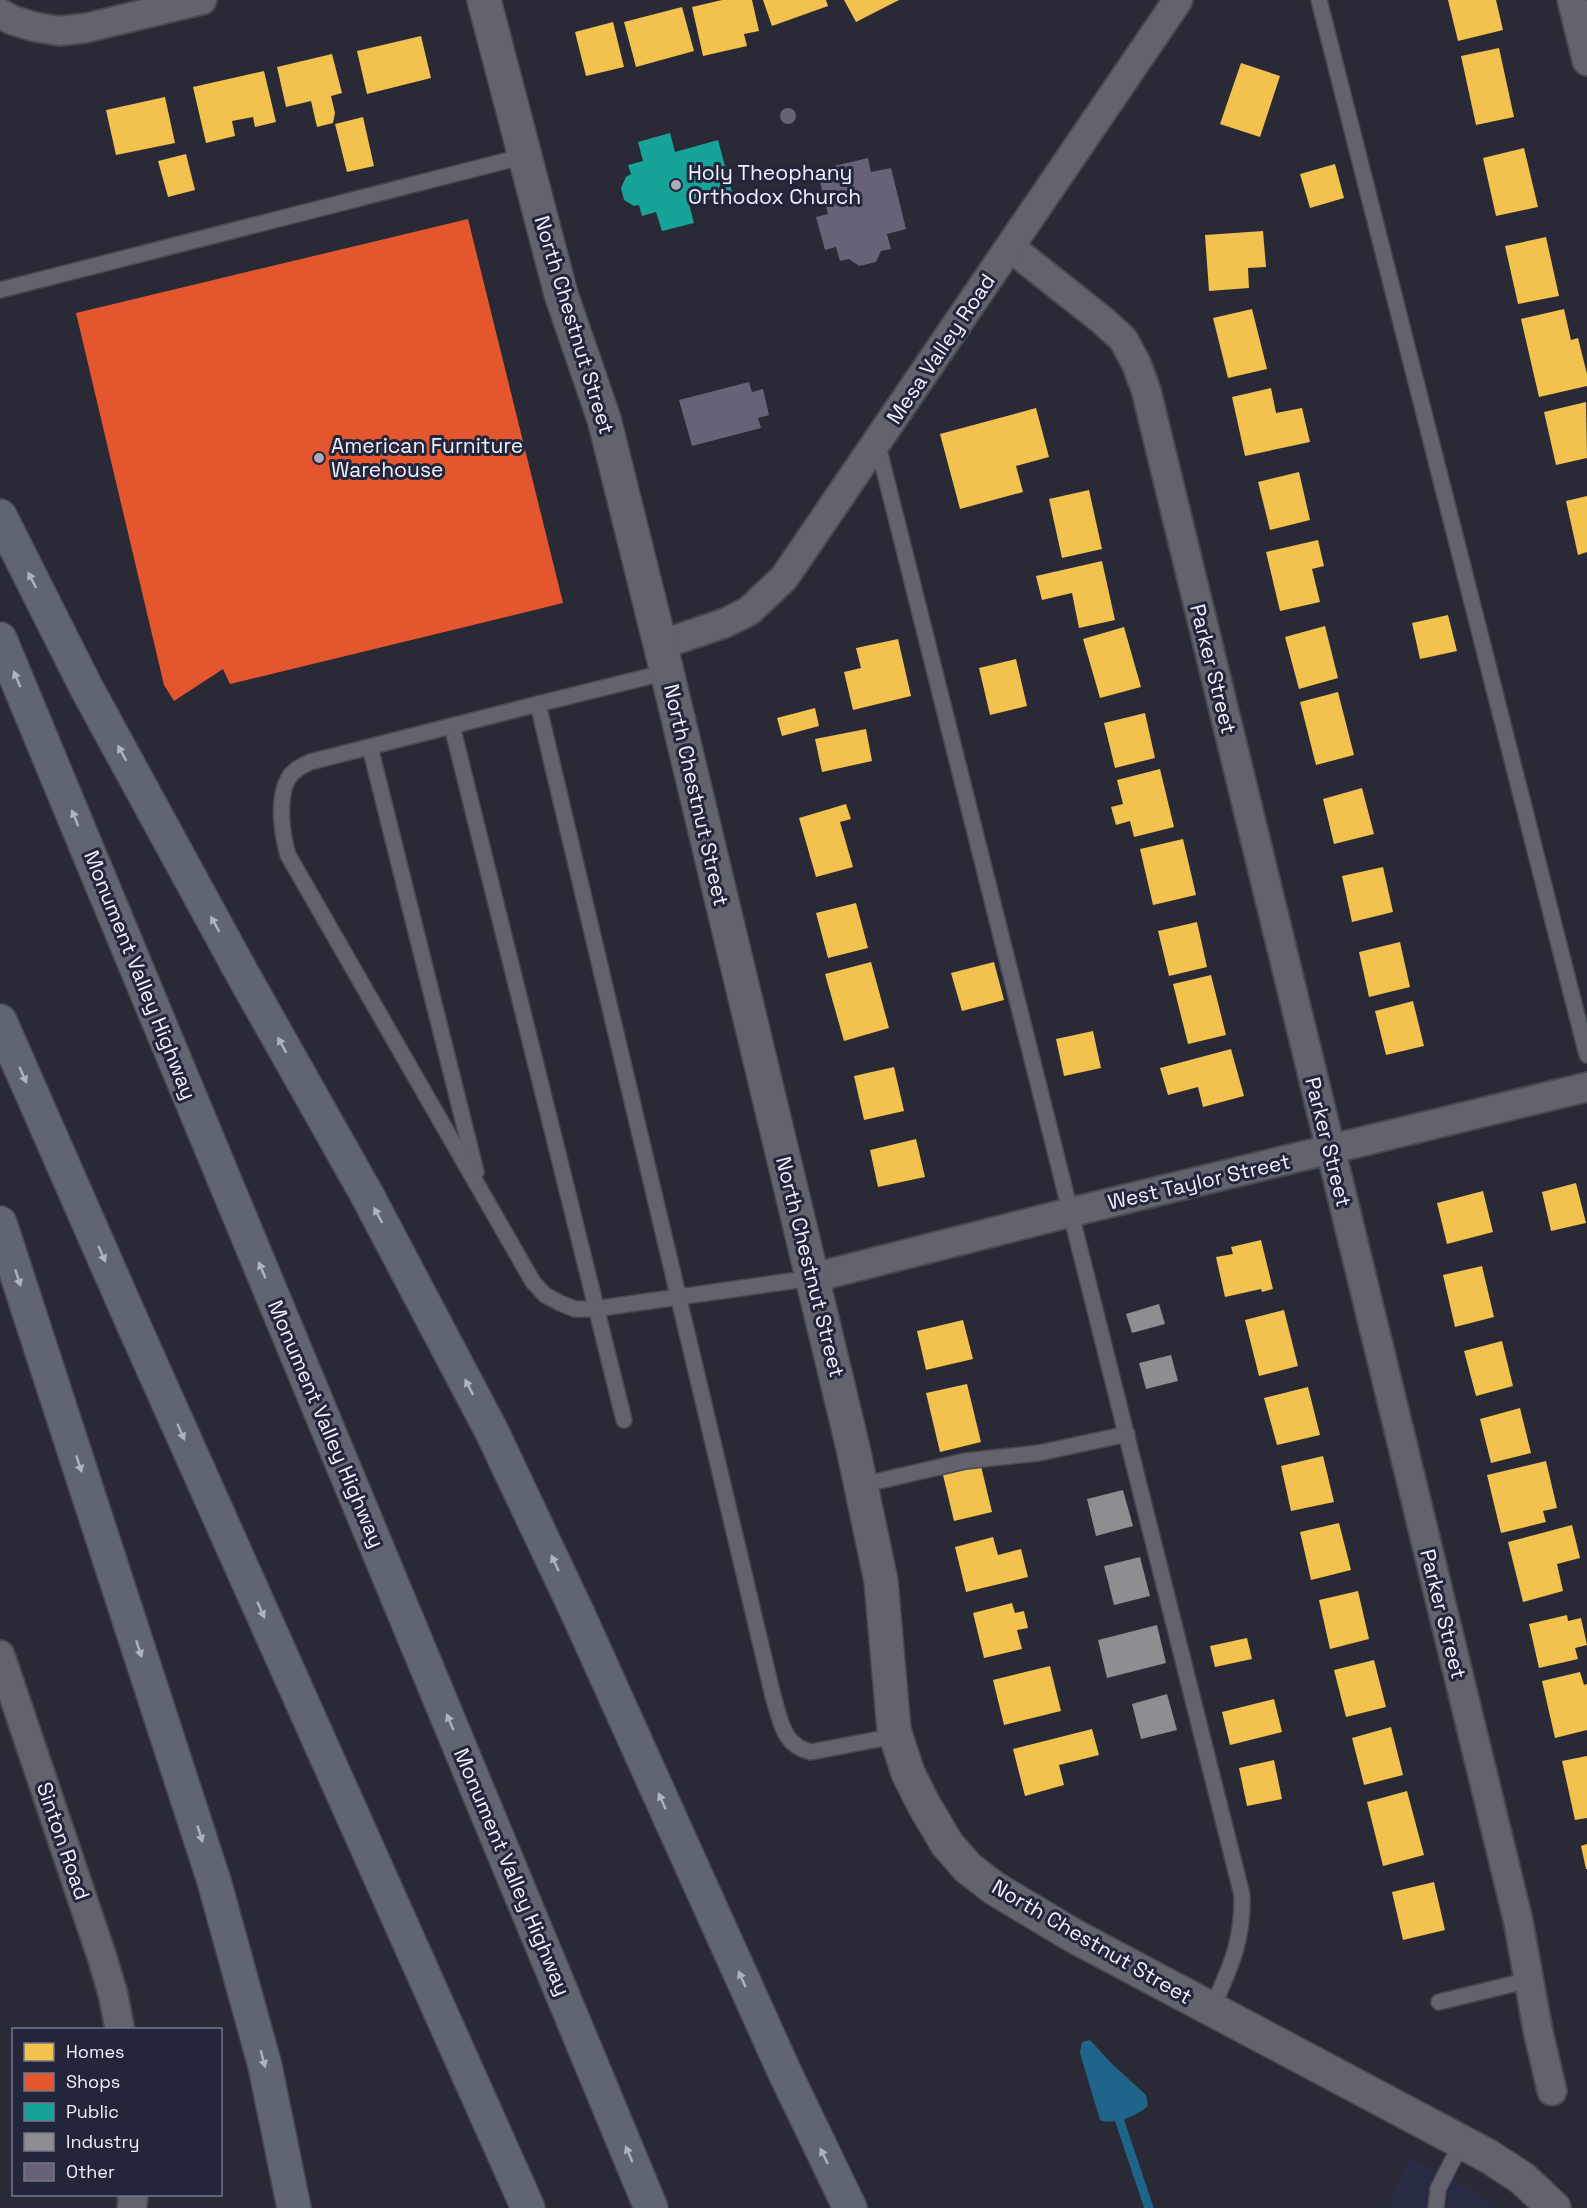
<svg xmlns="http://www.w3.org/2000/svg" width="1587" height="2208" font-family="'Space Grotesk',sans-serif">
<rect width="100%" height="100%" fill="#292a35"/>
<!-- built -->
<path fill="#282b44" d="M 1408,2158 L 1464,2185 L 1496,2208 L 1388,2208 Z"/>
<!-- water -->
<path fill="#1f658a" d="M 1090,2040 L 1111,2063 L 1146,2095 L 1148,2106 C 1138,2115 1113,2126 1100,2120 L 1080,2053 L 1082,2042 Z"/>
<!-- homes -->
<g fill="#f2c14e">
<path d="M 722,0 L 752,0 L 759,31 L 744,34 L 747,46 L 703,56 L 692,7 Z"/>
<path d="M 763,0 L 826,0 L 828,6 L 772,26 Z"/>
<path d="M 844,0 L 899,0 L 856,22 Z"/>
<path d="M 1448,0 L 1496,0 L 1503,30 L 1458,41 Z"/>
<path d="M 682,7 L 694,51 L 636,67 L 624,22 Z"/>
<path d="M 613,22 L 624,67 L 586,76 L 575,32 Z"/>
<path d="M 421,36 L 431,78 L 367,94 L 357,51 Z"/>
<path d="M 1499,48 L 1514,117 L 1476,125 L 1461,56 Z"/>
<path d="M 332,54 L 342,93 L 331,96 L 335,113 L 333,123 L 317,127 L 311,101 L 286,107 L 277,67 Z"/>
<path d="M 1241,63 L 1280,76 L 1260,137 L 1220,124 Z"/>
<path d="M 264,71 L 276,122 L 255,127 L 253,117 L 232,121 L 235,136 L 206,143 L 193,87 Z"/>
<path d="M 165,97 L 175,143 L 116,155 L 106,110 Z"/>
<path d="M 363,117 L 374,166 L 347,172 L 335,124 Z"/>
<path d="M 1524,148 L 1538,207 L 1496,216 L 1483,158 Z"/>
<path d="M 186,154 L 195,190 L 168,197 L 158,161 Z"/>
<path d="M 1335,164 L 1344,198 L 1310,208 L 1300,174 Z"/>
<path d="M 1263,231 L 1266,267 L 1248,268 L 1249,288 L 1209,291 L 1205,235 Z"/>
<path d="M 1546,237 L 1559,296 L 1518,304 L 1505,246 Z"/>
<path d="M 1252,309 L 1267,369 L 1228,378 L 1213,318 Z"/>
<path d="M 1564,309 L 1571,340 L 1578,338 L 1587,374 L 1587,386 L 1539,397 L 1521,319 Z"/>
<path d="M 1271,388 L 1276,413 L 1302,408 L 1310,442 L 1245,456 L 1232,397 Z"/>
<path d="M 1586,402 L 1587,458 L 1556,465 L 1544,412 Z"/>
<path d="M 1036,408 L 1049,457 L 1016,466 L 1023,492 L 960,509 L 940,434 Z"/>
<path d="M 1299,472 L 1310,520 L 1270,530 L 1258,482 Z"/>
<path d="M 1089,490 L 1102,549 L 1062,558 L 1049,499 Z"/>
<path d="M 1587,496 L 1587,552 L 1578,555 L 1566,501 Z"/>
<path d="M 1318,540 L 1324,566 L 1312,569 L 1320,602 L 1280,611 L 1266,552 Z"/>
<path d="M 1102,561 L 1115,620 L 1079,628 L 1072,593 L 1042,600 L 1036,576 Z"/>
<path d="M 1448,615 L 1457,651 L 1420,659 L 1412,623 Z"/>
<path d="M 1325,626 L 1338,678 L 1299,689 L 1285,637 Z"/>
<path d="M 1124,627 L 1141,687 L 1100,698 L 1083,639 Z"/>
<path d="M 898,639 L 911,696 L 853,710 L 844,672 L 861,668 L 856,648 Z"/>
<path d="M 1016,659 L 1027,706 L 990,715 L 979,668 Z"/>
<path d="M 1338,692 L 1354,755 L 1316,765 L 1300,702 Z"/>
<path d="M 815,708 L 819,726 L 782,736 L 777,718 Z"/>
<path d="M 1145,713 L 1155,758 L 1115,768 L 1104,723 Z"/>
<path d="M 866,729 L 872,761 L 822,772 L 815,739 Z"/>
<path d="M 1160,769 L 1174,827 L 1134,837 L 1130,821 L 1116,825 L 1111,807 L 1123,804 L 1117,780 Z"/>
<path d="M 1362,788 L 1374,834 L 1334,844 L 1323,799 Z"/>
<path d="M 846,804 L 851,819 L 840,822 L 853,867 L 816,877 L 799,818 Z"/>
<path d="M 1183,839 L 1196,895 L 1153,905 L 1140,849 Z"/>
<path d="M 1383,867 L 1393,912 L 1352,922 L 1342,876 Z"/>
<path d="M 856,903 L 868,948 L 828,958 L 816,913 Z"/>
<path d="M 1197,922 L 1207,967 L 1169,976 L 1158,931 Z"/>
<path d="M 1400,942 L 1410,987 L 1369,997 L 1359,952 Z"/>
<path d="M 871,962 L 889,1028 L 844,1041 L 825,974 Z"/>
<path d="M 994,962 L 1004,1000 L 962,1011 L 951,973 Z"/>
<path d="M 1211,975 L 1226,1035 L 1188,1044 L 1173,984 Z"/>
<path d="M 1413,1001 L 1424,1046 L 1386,1055 L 1375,1011 Z"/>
<path d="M 1093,1031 L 1101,1068 L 1064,1076 L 1056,1039 Z"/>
<path d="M 1231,1049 L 1244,1096 L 1203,1107 L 1198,1087 L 1168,1095 L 1160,1068 Z"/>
<path d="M 894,1067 L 904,1111 L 864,1120 L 854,1076 Z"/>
<path d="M 916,1139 L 925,1177 L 878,1187 L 870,1150 Z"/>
<path d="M 1576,1183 L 1586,1223 L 1551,1231 L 1542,1192 Z"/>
<path d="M 1483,1191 L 1493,1232 L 1447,1244 L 1437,1203 Z"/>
<path d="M 1261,1240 L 1273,1289 L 1262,1292 L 1261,1289 L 1225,1297 L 1216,1257 L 1233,1254 L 1231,1247 Z"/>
<path d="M 1482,1266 L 1494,1317 L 1455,1327 L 1443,1275 Z"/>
<path d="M 1284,1310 L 1298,1366 L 1259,1376 L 1245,1320 Z"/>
<path d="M 963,1320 L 973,1359 L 926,1370 L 917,1331 Z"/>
<path d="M 1502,1341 L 1513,1386 L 1476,1396 L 1464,1351 Z"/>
<path d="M 967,1384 L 981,1442 L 940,1452 L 926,1393 Z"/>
<path d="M 1308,1387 L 1320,1435 L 1277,1445 L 1264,1398 Z"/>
<path d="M 1520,1408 L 1531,1453 L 1491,1463 L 1480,1419 Z"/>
<path d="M 1323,1456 L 1334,1502 L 1291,1511 L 1281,1466 Z"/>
<path d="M 1546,1461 L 1557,1508 L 1543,1511 L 1546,1522 L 1501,1533 L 1487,1475 Z"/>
<path d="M 981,1466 L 992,1512 L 954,1521 L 943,1475 Z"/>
<path d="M 1339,1523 L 1351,1570 L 1311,1580 L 1300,1532 Z"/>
<path d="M 1572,1525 L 1580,1558 L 1557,1564 L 1563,1591 L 1523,1602 L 1508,1542 Z"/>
<path d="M 993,1537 L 998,1555 L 1021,1549 L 1028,1577 L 966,1592 L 955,1547 Z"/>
<path d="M 1358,1591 L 1369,1639 L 1330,1649 L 1319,1600 Z"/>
<path d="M 1012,1603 L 1015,1613 L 1024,1611 L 1028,1628 L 1017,1630 L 1022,1649 L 984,1658 L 973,1613 Z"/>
<path d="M 1567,1615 L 1568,1621 L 1581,1618 L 1587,1645 L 1575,1648 L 1578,1659 L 1539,1668 L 1529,1624 Z"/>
<path d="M 1247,1638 L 1252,1659 L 1215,1667 L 1210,1646 Z"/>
<path d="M 1374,1660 L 1386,1707 L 1346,1717 L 1334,1670 Z"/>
<path d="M 1050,1666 L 1061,1711 L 1004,1725 L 993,1680 Z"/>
<path d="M 1580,1672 L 1584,1685 L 1587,1684 L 1587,1730 L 1555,1738 L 1542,1681 Z"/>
<path d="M 1274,1699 L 1282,1732 L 1230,1745 L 1222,1712 Z"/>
<path d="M 1391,1727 L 1403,1775 L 1364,1785 L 1352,1738 Z"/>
<path d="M 1092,1729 L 1099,1755 L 1059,1765 L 1064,1785 L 1025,1796 L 1013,1749 Z"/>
<path d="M 1587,1756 L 1587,1818 L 1575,1820 L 1562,1761 Z"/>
<path d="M 1274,1760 L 1282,1799 L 1247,1806 L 1239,1768 Z"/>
<path d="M 1407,1791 L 1424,1855 L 1383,1866 L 1367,1802 Z"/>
<path d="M 1587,1844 L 1587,1869 L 1586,1869 L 1581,1846 Z"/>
<path d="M 1434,1882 L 1445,1930 L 1403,1940 L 1392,1892 Z"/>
</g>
<!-- shops -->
<path fill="#e4572e" d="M 468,219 L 563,603 L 230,684 L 223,669 L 174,701 L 164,685 L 76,313 Z"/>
<!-- public -->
<path fill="#17a398" d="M 670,133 L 675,152 L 718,140 L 732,192 L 689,204 L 694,223 L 662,231 L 656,212 L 642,216 L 639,205 L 634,206 L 624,200 L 621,188 L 626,177 L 631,174 L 628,165 L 643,161 L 638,142 Z"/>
<!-- industry -->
<g fill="#8d8d92">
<path d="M 1159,1304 L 1165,1324 L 1132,1333 L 1126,1314 Z"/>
<path d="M 1171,1355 L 1178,1381 L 1146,1389 L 1139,1363 Z"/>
<path d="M 1123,1490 L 1133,1526 L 1096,1536 L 1087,1499 Z"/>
<path d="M 1140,1557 L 1150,1596 L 1114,1605 L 1104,1566 Z"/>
<path d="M 1157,1625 L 1166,1663 L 1107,1678 L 1098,1640 Z"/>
<path d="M 1167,1694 L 1177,1730 L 1141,1739 L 1132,1704 Z"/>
</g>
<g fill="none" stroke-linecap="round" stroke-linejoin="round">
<!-- stream -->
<path stroke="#1f658a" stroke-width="9" d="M 1119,2119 L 1149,2208"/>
</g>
<!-- building -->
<g fill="#676275">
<circle cx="788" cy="116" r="8"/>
<path d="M 868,158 L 871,172 L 891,168 L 906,229 L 887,234 L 891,249 L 881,251 L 876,262 L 859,266 L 849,259 L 840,261 L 836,247 L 825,250 L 816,217 L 828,214 L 817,170 Z"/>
<path d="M 749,382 L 752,392 L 763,389 L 769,415 L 758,418 L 761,428 L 692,446 L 679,400 Z"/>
</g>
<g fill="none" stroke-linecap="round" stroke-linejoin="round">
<defs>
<g id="lane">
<path d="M 1319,0 L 1587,1055"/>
<path d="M 0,290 L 525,156"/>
<path d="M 877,442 L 1242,1895 C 1243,1943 1230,1967 1212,2009"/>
<path d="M 538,704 L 667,672"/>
<path d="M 452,726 L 624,1420"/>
<path d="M 370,747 L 476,1172"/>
<path d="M 812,1278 L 594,1309 L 575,1309 L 560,1303 L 545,1295 L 533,1282 L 288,855 C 282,835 277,799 288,779 C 293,770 302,766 310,762 L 538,704 L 773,1696 C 781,1721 782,1745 811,1752 L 895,1736"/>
<path d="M 862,1485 L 965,1461 L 1039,1453 L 1127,1434"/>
<path d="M 1439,2002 L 1529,1980"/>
<path d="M 1436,2208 L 1438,2189 L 1462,2142"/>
</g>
<g id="street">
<path d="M 1572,0 L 1587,61"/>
<path d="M 0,13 L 12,20 L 35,27 L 59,31 L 86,28 L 202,0"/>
<path d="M 1010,247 L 1102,320 L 1123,339 L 1136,363 L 1146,390 L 1518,1920 L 1538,2031 L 1552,2091"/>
<path d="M 660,645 L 725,623 L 749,611 L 784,578 L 1178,0"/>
<path d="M 812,1278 L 1072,1212 L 1587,1087"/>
<path d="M 0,1655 L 102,1957 L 113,1994 L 120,2030"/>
<path d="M 132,2208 L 133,2194"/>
</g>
<path id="secondary" d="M 484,0 L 561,294 L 604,419 L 667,672 L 853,1448 L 881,1581 L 894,1730 L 908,1773 L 924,1805 L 947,1844 L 968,1868 L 994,1888 L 1074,1936 L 1488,2156 L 1522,2178 L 1554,2208"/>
<g id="highway">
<path d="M 0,516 L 86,687 L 243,975 L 366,1193 L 491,1430 L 579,1616 L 785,2073 L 850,2208"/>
<path d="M 0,639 L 651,2208"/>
<path d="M 0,1021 L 130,1317 L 528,2208"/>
<path d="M 0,1223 L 214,1881 L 265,2066 L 294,2208"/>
</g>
</defs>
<!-- lane casing -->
<use href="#lane" stroke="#474852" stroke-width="18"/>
<!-- street casing -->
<use href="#street" stroke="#474852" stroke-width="32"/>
<!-- secondary casing -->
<use href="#secondary" stroke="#474852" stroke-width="36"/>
<!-- highway casing -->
<use href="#highway" stroke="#474852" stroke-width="36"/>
<!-- lane -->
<use href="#lane" stroke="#62636c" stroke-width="15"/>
<!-- street -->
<use href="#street" stroke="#62636c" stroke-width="28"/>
<!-- secondary -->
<use href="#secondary" stroke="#62636c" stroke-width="33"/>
<!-- highway -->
<use href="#highway" stroke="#606572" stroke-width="33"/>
</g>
<!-- one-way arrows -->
<defs><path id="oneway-solid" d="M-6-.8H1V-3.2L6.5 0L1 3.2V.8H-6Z" transform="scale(1.5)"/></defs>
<g fill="#afb3be">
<use href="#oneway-solid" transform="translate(32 580) rotate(-117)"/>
<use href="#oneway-solid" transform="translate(17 679) rotate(-113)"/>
<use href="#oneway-solid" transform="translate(122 753) rotate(-119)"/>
<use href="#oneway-solid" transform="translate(75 818) rotate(-112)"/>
<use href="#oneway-solid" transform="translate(215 924) rotate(-119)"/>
<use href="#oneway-solid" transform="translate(282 1045) rotate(-119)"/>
<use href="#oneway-solid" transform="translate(23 1075) rotate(66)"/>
<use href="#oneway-solid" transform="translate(378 1215) rotate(-118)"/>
<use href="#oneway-solid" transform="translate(102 1254) rotate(66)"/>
<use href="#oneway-solid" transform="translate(262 1270) rotate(-113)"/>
<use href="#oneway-solid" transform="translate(18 1278) rotate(72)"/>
<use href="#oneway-solid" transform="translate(469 1387) rotate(-117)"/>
<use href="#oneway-solid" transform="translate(181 1432) rotate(66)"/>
<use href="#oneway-solid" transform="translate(79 1464) rotate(72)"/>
<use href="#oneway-solid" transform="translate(555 1563) rotate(-115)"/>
<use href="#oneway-solid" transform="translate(261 1610) rotate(66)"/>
<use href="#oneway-solid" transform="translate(139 1649) rotate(72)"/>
<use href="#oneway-solid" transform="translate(450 1722) rotate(-113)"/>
<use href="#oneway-solid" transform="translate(662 1801) rotate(-114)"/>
<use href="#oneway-solid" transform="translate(200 1834) rotate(73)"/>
<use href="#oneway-solid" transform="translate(742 1979) rotate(-114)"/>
<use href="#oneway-solid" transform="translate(263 2059) rotate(75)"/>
<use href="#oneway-solid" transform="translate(629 2154) rotate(-113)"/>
<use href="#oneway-solid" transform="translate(824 2156) rotate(-116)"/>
</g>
<!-- markers -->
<g fill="#aaacb7" stroke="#23253b" stroke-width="2">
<circle cx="676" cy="185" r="6"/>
<circle cx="319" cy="458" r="6"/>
</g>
<g text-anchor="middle" stroke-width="6" stroke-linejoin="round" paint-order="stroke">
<!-- poi labels -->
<g font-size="21" fill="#f0f2fd" stroke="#23253b" text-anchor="start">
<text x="688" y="180">Holy Theophany<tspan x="688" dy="24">Orthodox Church</tspan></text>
<text x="331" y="453">American Furniture<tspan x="331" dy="24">Warehouse</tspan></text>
</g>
<!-- street labels -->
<g font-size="21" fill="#f0f2fd" stroke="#23253b">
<text transform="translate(574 325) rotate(73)" y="7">North Chestnut Street</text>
<text transform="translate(941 349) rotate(-56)" y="7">Mesa Valley Road</text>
<text transform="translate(1213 669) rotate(76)" y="7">Parker Street</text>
<text transform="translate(696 795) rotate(77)" y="7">North Chestnut Street</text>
<text transform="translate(140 975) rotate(68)" y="7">Monument Valley Highway</text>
<text transform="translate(1328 1142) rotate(76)" y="7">Parker Street</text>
<text transform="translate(1199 1182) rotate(-13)" y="7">West Taylor Street</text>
<text transform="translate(810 1267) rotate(76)" y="7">North Chestnut Street</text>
<text transform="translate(326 1424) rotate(67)" y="7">Monument Valley Highway</text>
<text transform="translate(1443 1614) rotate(76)" y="7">Parker Street</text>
<text transform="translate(63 1841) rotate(71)" y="7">Sinton Road</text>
<text transform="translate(512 1872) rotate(67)" y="7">Monument Valley Highway</text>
<text transform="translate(1092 1942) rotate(30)" y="7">North Chestnut Street</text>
</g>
</g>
<!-- legend -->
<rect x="12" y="2028" width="210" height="168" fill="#23253b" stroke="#757789" stroke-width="1.5"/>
<rect x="24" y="2043" width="30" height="18" fill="#f2c14e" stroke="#757789" stroke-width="1.5"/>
<text x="66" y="2058" font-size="18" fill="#f0f2fd">Homes</text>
<rect x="24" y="2073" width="30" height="18" fill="#e4572e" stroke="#757789" stroke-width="1.5"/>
<text x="66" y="2088" font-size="18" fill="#f0f2fd">Shops</text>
<rect x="24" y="2103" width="30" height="18" fill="#17a398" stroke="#757789" stroke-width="1.5"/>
<text x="66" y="2118" font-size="18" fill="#f0f2fd">Public</text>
<rect x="24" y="2133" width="30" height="18" fill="#8d8d92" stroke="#757789" stroke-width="1.5"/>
<text x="66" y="2148" font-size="18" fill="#f0f2fd">Industry</text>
<rect x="24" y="2163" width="30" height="18" fill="#676275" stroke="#757789" stroke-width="1.5"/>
<text x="66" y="2178" font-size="18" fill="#f0f2fd">Other</text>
</svg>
